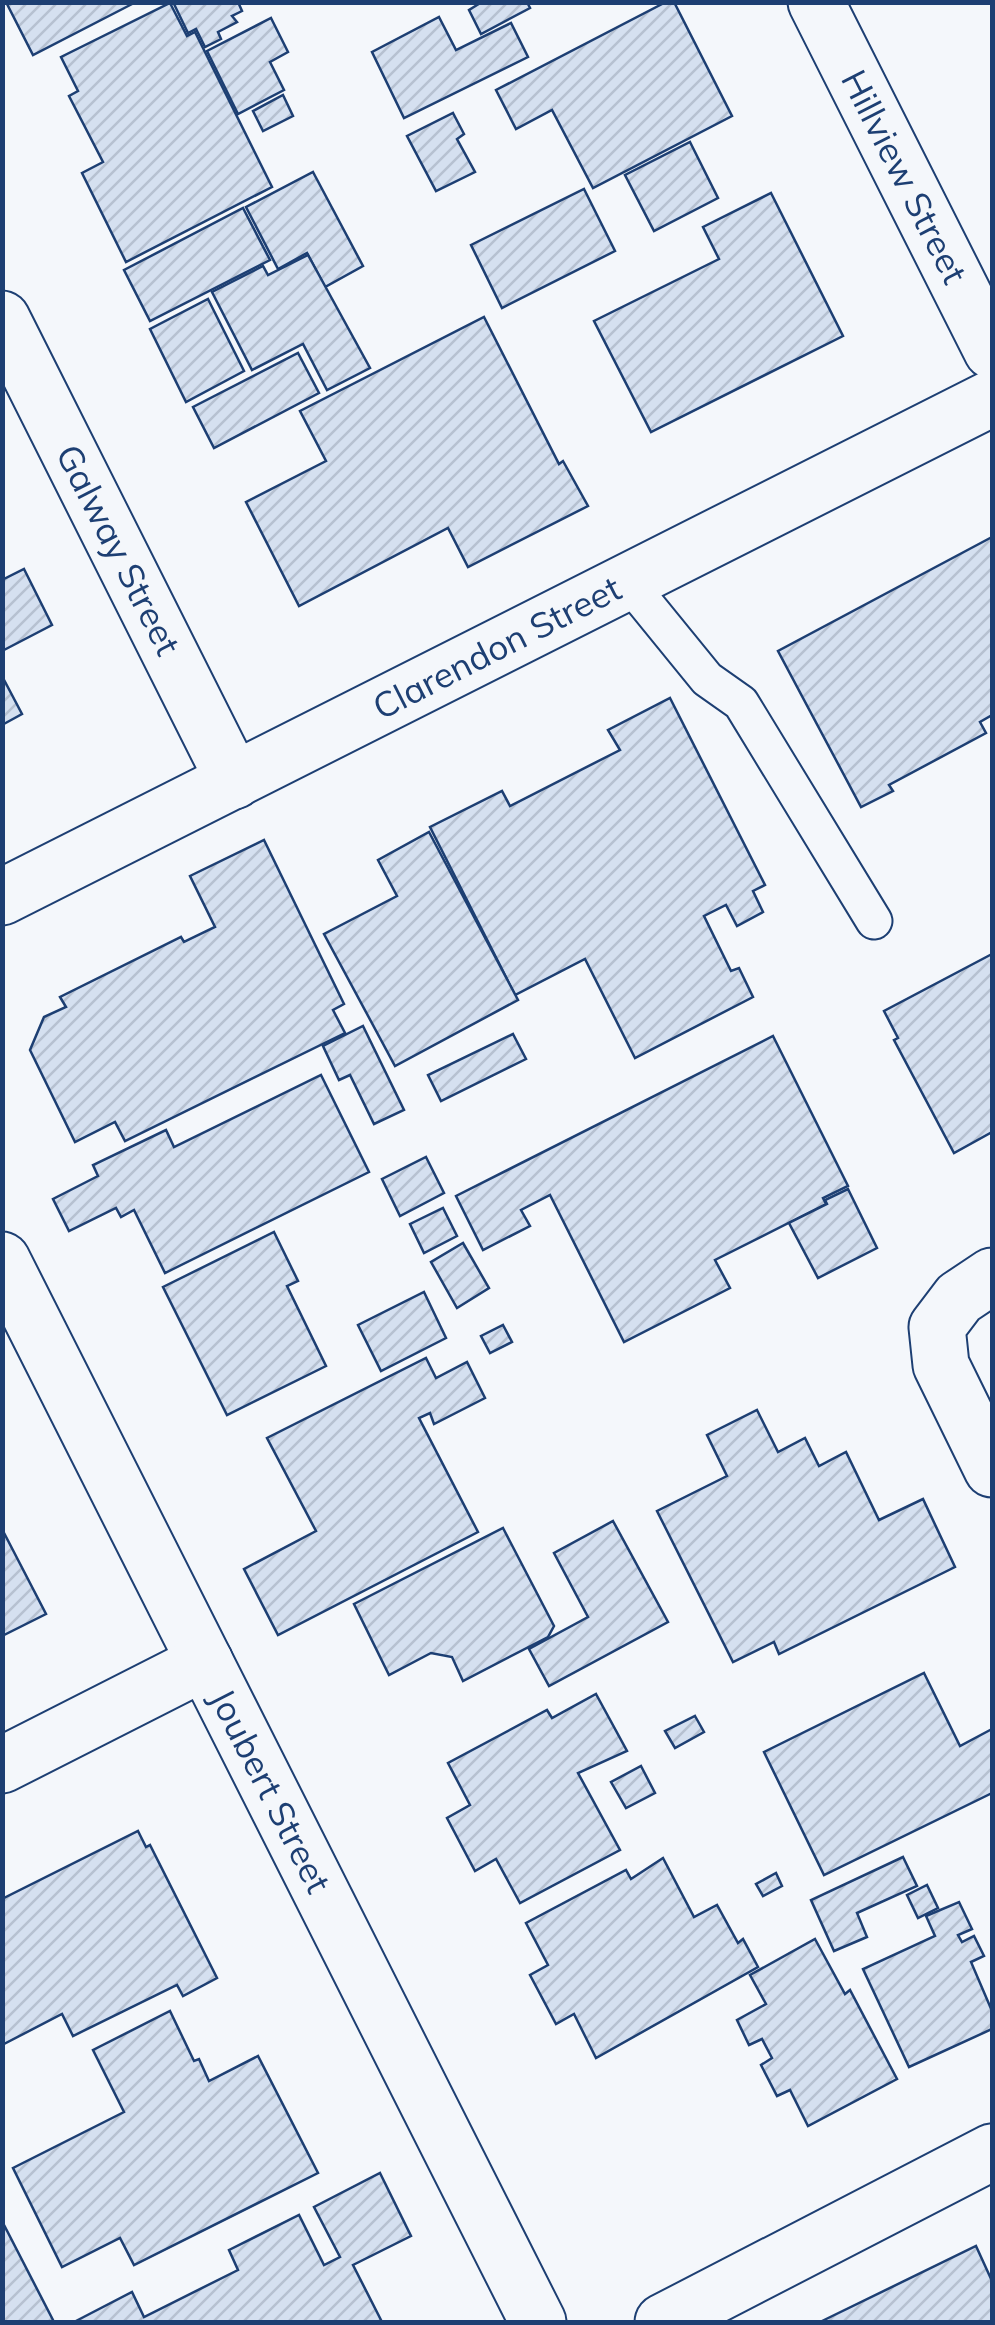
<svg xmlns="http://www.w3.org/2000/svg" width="995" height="2325" font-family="Mulish,sans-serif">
<defs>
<pattern id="building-hatch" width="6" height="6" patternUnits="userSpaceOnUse" patternTransform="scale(2.5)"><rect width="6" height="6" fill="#d5e0f0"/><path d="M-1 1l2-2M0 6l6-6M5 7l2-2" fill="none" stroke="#b6c1d1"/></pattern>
</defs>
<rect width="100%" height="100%" fill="#f4f7fb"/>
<!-- building -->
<g fill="url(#building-hatch)" stroke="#1d3f73" stroke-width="2.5">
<path d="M 6,2 L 136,2 L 33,55 Z"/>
<path d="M 177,2 L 238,2 L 242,11 L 232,16 L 237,22 L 218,32 L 221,39 L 205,47 L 196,29 L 188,33 L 174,4 Z"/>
<path d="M 482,2 L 527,2 L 530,8 L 481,34 L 469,10 Z"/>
<path d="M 666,2 L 674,2 L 732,116 L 593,188 L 552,110 L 516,129 L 496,90 Z"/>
<path d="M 170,3 L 187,36 L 195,32 L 272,187 L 126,262 L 82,173 L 103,162 L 69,96 L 78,91 L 61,57 Z"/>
<path d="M 439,17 L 456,50 L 511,23 L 528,57 L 404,118 L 372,52 Z"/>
<path d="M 271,18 L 288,52 L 270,62 L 284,90 L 238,114 L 207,51 Z"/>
<path d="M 283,95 L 293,116 L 263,131 L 253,111 Z"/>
<path d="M 453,113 L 464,134 L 457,139 L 475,172 L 436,191 L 407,136 Z"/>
<path d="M 690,142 L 718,198 L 654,231 L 625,175 Z"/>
<path d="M 313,172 L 363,266 L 325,287 L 307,253 L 278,269 L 246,207 Z"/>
<path d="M 584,189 L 615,251 L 502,308 L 471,245 Z"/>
<path d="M 771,193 L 843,336 L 651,432 L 594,321 L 719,259 L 703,227 Z"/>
<path d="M 243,208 L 270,260 L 150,321 L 124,270 Z"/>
<path d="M 308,255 L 370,368 L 327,390 L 303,344 L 252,370 L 212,292 L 263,266 L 268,275 Z"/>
<path d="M 208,299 L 244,371 L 186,402 L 150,329 Z"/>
<path d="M 484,317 L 559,464 L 563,461 L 588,506 L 468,567 L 448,528 L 299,606 L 246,502 L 326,461 L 300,411 Z"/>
<path d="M 298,353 L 319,393 L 214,448 L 193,407 Z"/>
<path d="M 992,537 L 992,715 L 980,722 L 986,733 L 889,785 L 893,791 L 861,807 L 778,651 Z"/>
<path d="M 24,569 L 52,625 L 2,651 L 2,580 Z"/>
<path d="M 2,676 L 22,714 L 2,725 Z"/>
<path d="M 670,698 L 765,885 L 753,891 L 763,912 L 737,926 L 726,905 L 704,916 L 731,971 L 739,968 L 753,997 L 635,1058 L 585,959 L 515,995 L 430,827 L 502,791 L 510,806 L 620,750 L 608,730 Z"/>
<path d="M 429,832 L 518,1000 L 395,1066 L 324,934 L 397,896 L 378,860 Z"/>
<path d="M 264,840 L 344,1004 L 333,1010 L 345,1033 L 125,1141 L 115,1122 L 75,1142 L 30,1050 L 44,1017 L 66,1007 L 60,997 L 181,937 L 184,942 L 215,927 L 190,876 Z"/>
<path d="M 992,954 L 992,1132 L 954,1153 L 894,1040 L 898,1038 L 884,1011 Z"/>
<path d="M 363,1026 L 404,1110 L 374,1124 L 350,1075 L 339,1080 L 323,1046 Z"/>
<path d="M 513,1034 L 526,1059 L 441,1101 L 428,1075 Z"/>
<path d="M 773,1036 L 848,1186 L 823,1198 L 826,1204 L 715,1260 L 730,1288 L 624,1342 L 550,1195 L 521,1210 L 530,1226 L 483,1250 L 456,1196 Z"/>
<path d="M 321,1075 L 369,1172 L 165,1273 L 134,1210 L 121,1217 L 116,1208 L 69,1231 L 53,1199 L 98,1176 L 93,1165 L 166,1130 L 174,1147 Z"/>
<path d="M 426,1157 L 444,1193 L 400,1216 L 382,1179 Z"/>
<path d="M 848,1189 L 877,1248 L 818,1278 L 789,1223 L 827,1204 L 825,1200 Z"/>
<path d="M 443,1208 L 457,1236 L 424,1253 L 410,1224 Z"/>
<path d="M 274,1232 L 298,1281 L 287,1286 L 326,1366 L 227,1415 L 163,1287 Z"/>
<path d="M 463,1243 L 489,1288 L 457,1308 L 431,1262 Z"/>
<path d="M 424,1292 L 446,1338 L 381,1371 L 358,1325 Z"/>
<path d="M 503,1325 L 512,1342 L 490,1353 L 481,1336 Z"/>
<path d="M 426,1358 L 436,1378 L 467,1362 L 485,1398 L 434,1424 L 430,1413 L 419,1418 L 478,1532 L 278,1635 L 244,1569 L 316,1531 L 267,1438 Z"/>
<path d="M 757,1410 L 778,1452 L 805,1438 L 819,1466 L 846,1452 L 879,1520 L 923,1499 L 955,1567 L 779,1654 L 774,1642 L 733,1662 L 657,1511 L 727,1476 L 707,1435 Z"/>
<path d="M 613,1521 L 668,1622 L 549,1686 L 529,1649 L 588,1617 L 554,1553 Z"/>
<path d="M 503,1528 L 554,1626 L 548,1637 L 463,1681 L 452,1657 L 431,1653 L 389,1675 L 354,1604 Z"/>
<path d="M 2,1529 L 46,1614 L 2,1636 Z"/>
<path d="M 924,1673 L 960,1746 L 992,1729 L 992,1793 L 824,1875 L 764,1752 Z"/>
<path d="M 596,1694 L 627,1751 L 578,1773 L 620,1850 L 520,1903 L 496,1859 L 475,1871 L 447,1818 L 470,1805 L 448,1763 L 547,1710 L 552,1718 Z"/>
<path d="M 695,1716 L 704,1732 L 675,1748 L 665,1731 Z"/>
<path d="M 641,1766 L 655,1793 L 626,1808 L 611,1782 Z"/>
<path d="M 138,1831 L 146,1847 L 150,1845 L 217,1978 L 183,1996 L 177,1985 L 73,2036 L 62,2014 L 2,2045 L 2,1899 Z"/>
<path d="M 903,1857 L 917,1886 L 857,1913 L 867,1937 L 834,1951 L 811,1900 Z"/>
<path d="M 663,1858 L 694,1917 L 717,1905 L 738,1943 L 743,1939 L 758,1967 L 596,2058 L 574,2014 L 556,2024 L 530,1975 L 548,1965 L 526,1923 L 626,1870 L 631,1879 Z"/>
<path d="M 776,1873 L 782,1886 L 763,1896 L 756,1884 Z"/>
<path d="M 927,1885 L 938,1908 L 918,1918 L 907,1895 Z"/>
<path d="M 959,1902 L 972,1929 L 958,1935 L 962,1942 L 974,1936 L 984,1956 L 971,1962 L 992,2011 L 992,2029 L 909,2067 L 863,1969 L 935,1936 L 926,1916 Z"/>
<path d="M 815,1939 L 845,1994 L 850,1990 L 897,2079 L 808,2126 L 790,2090 L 777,2096 L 761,2065 L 772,2058 L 762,2039 L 749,2045 L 737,2020 L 766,2004 L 750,1975 Z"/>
<path d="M 170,2011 L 194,2061 L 199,2059 L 209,2081 L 258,2056 L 318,2173 L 134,2265 L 120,2238 L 62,2267 L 13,2168 L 124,2112 L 93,2050 Z"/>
<path d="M 380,2173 L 411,2236 L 353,2265 L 382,2322 L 74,2322 L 132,2292 L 144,2317 L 238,2270 L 229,2250 L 299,2215 L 324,2265 L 340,2257 L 314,2207 Z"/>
<path d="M 2,2221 L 54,2322 L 2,2322 Z"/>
<path d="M 976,2246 L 992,2281 L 992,2322 L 820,2322 Z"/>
</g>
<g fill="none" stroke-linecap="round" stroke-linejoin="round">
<defs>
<path id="lane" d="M 628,582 L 707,679 L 741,703 L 874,921"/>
<g id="street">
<path d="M 816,2 L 992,351"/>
<path d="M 2,319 L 234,781"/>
<path d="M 2,897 L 992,398"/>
<path d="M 2,1260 L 538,2322"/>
<path d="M 992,1276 L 959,1298 L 937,1327 L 941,1365 L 992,1469"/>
<path d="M 2,1765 L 205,1662"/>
<path d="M 663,2322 L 992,2152"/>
</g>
</defs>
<!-- lane casing -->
<use href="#lane" stroke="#1d3f73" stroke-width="39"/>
<!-- street casing -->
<use href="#street" stroke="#1d3f73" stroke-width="59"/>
<!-- lane -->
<use href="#lane" stroke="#f4f7fb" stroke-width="35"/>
<!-- street -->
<use href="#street" stroke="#f4f7fb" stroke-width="55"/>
</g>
<g text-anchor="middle" stroke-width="8" stroke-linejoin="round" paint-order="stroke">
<!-- street labels -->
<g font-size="35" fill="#1d3f73" stroke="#f4f7fb">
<text transform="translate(904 177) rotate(63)" y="12">Hillview Street</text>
<text transform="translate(118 550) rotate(63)" y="12">Galway Street</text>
<text transform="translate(497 648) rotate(-27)" y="12">Clarendon Street</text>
<text transform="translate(270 1791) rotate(63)" y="12">Joubert Street</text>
</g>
</g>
<!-- border -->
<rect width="995" height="2325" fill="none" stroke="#1d3f73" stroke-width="10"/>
</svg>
